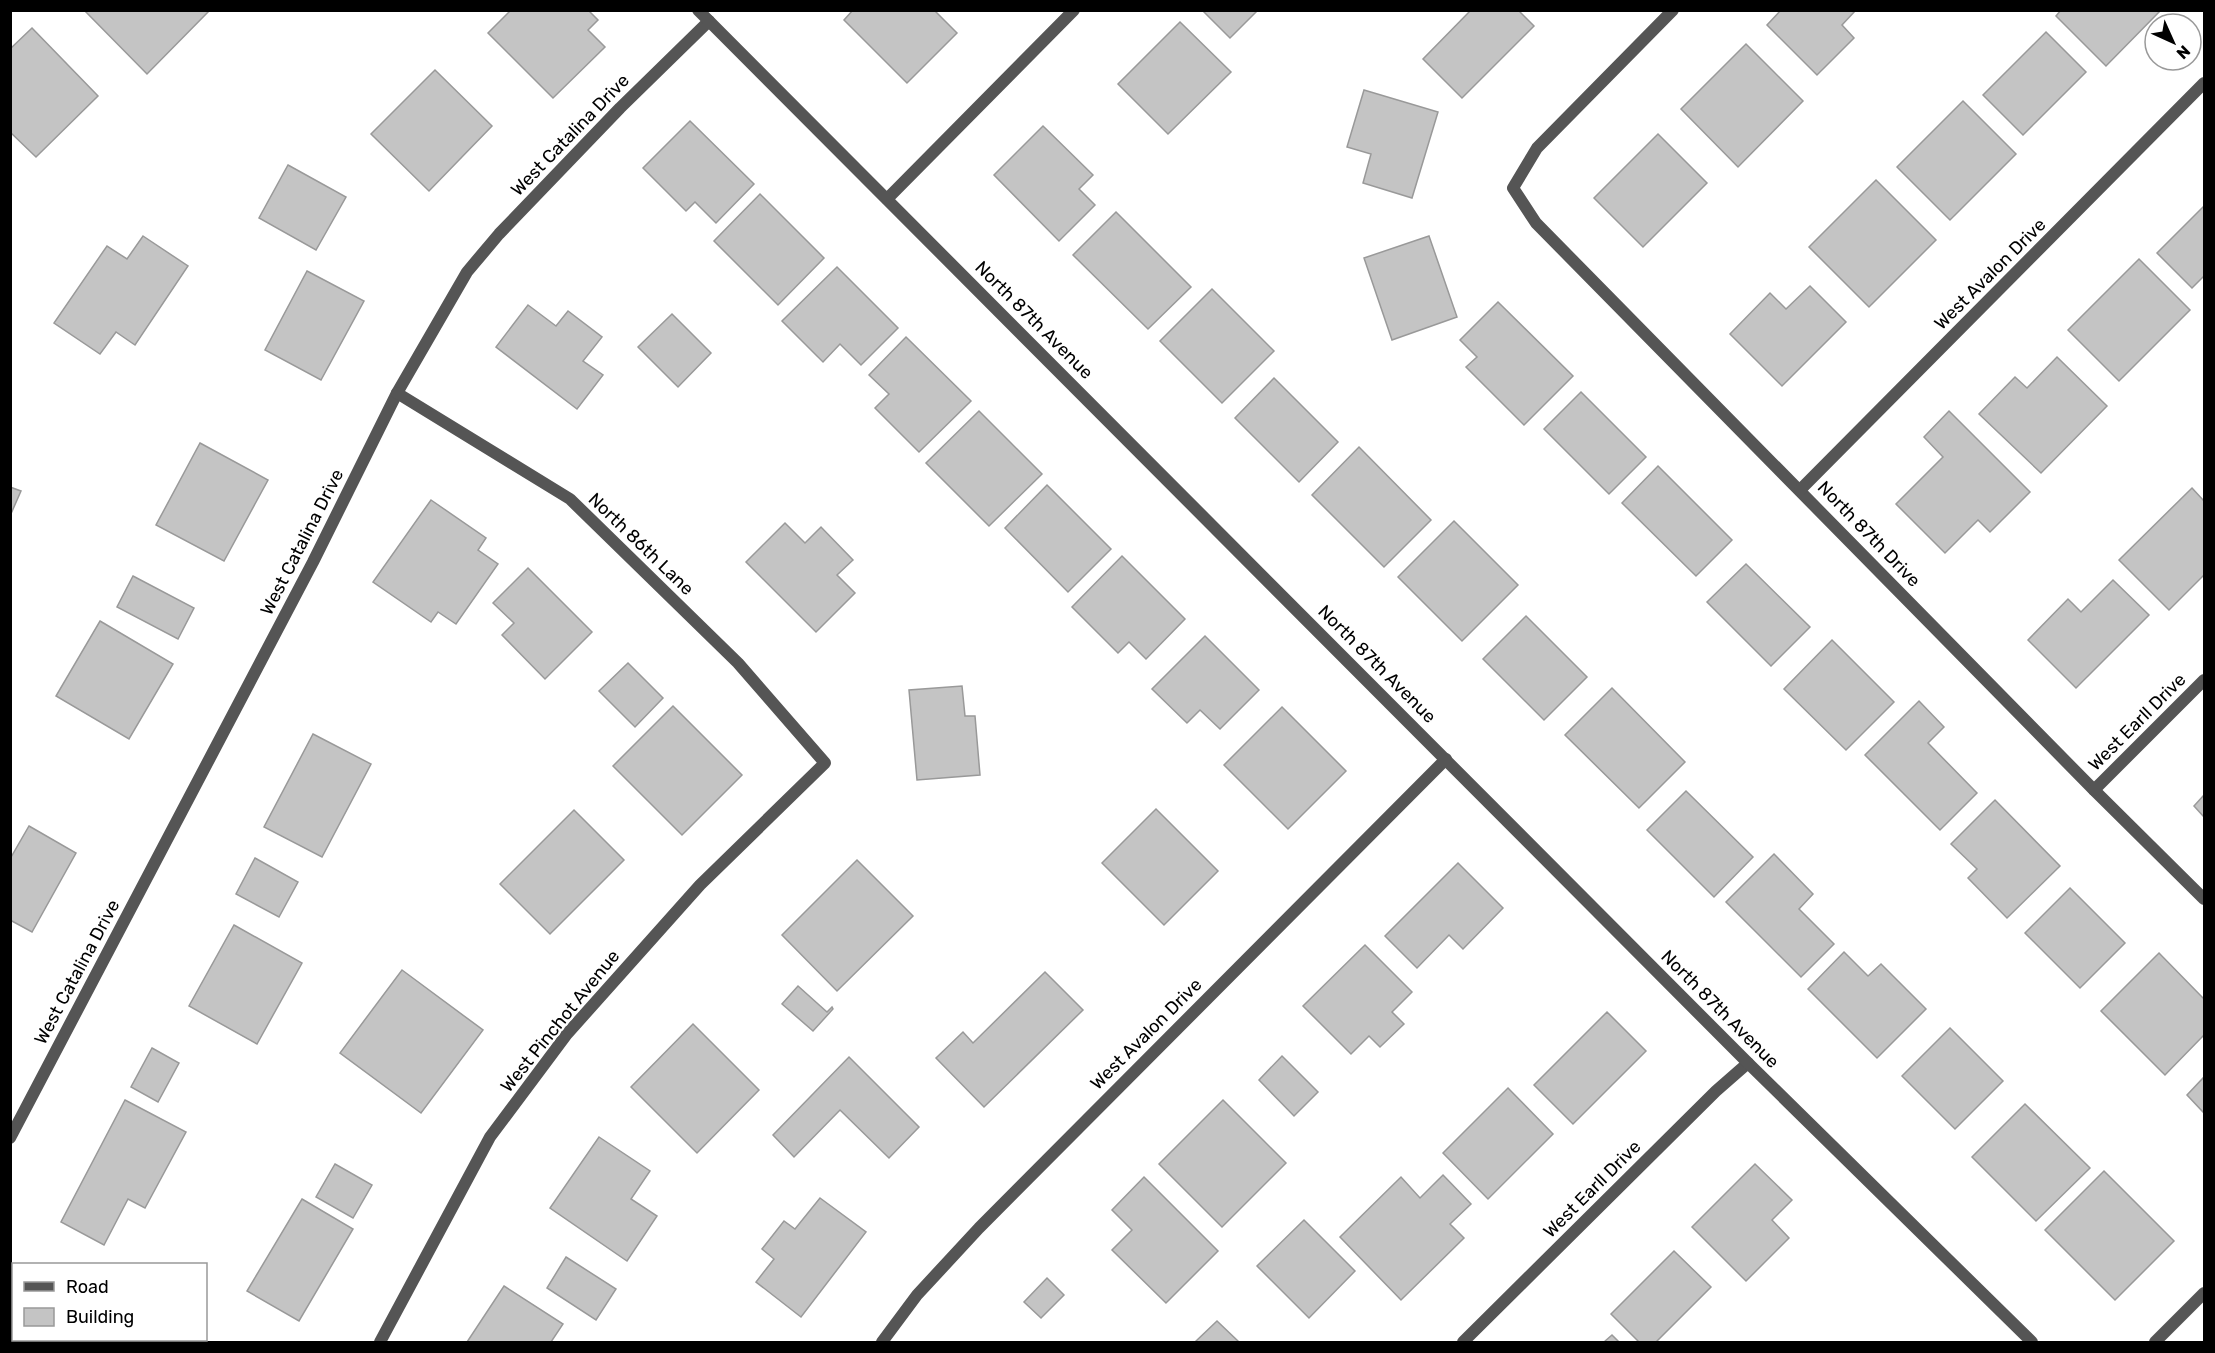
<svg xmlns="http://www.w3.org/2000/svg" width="2215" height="1353" font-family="Rubik,sans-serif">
<rect width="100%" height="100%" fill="#fff"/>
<!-- building -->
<g fill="#c4c4c4" stroke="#999" stroke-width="1.5">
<path d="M 84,10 L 210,10 L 147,74 Z"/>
<path d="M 511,10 L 588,10 L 598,20 L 588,30 L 605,47 L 553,98 L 488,33 Z"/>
<path d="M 853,10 L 934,10 L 957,33 L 907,83 L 844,20 Z"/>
<path d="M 1202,10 L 1258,10 L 1230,38 Z"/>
<path d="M 1471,10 L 1518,10 L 1534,26 L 1462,98 L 1423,59 Z"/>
<path d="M 1781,10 L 1856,10 L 1842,25 L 1854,38 L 1817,75 L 1767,25 Z"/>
<path d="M 2061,10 L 2161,10 L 2106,66 L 2056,16 Z"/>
<path d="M 1180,22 L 1231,72 L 1168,134 L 1118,84 Z"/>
<path d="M 32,28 L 98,96 L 36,157 L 10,132 L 10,49 Z"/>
<path d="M 2046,32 L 2086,72 L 2023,135 L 1983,95 Z"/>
<path d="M 1746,44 L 1803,101 L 1738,167 L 1681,109 Z"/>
<path d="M 435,70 L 492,126 L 429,191 L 371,134 Z"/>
<path d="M 1364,90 L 1438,112 L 1412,198 L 1363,183 L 1371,154 L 1347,147 Z"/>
<path d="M 1963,101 L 2016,154 L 1950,220 L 1897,167 Z"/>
<path d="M 690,121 L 754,184 L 716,223 L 695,202 L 686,211 L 643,168 Z"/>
<path d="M 1043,126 L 1093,175 L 1079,189 L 1095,205 L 1059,241 L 994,175 Z"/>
<path d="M 1658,134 L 1707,183 L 1643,247 L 1594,198 Z"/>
<path d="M 288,165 L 346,197 L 316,250 L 259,218 Z"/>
<path d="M 1876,180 L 1936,240 L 1869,307 L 1809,247 Z"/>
<path d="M 760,194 L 824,258 L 778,305 L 714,241 Z"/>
<path d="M 2204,206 L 2204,276 L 2192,288 L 2157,253 Z"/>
<path d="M 1116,212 L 1191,287 L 1148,329 L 1073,255 Z"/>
<path d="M 143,236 L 188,266 L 135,345 L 116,332 L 100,354 L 54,323 L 107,246 L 127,259 Z"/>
<path d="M 1429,236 L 1457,317 L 1392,340 L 1364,258 Z"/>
<path d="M 2139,259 L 2190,310 L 2119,381 L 2068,330 Z"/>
<path d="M 837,267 L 898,328 L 861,365 L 840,344 L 823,362 L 782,321 Z"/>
<path d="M 307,271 L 364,301 L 321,380 L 265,350 Z"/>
<path d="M 1810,286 L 1846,322 L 1782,386 L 1730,334 L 1770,293 L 1786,309 Z"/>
<path d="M 1212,289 L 1274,351 L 1222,403 L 1160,341 Z"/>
<path d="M 1498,302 L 1573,376 L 1524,425 L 1466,367 L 1477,357 L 1460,340 Z"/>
<path d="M 528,305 L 556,326 L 568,311 L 602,337 L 583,361 L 603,375 L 577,409 L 496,347 Z"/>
<path d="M 672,314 L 711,353 L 678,387 L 638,347 Z"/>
<path d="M 906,337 L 971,401 L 919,452 L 875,408 L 889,394 L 869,375 Z"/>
<path d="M 2057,357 L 2107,406 L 2041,473 L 1979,414 L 2015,377 L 2027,388 Z"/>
<path d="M 1274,378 L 1338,442 L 1299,482 L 1235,418 Z"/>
<path d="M 1581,392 L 1646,457 L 1609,494 L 1544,429 Z"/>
<path d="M 979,411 L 1042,474 L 989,526 L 926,463 Z"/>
<path d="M 1949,411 L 2030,492 L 1990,532 L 1978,520 L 1945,553 L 1896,504 L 1943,457 L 1924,437 Z"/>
<path d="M 200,443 L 268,480 L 224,561 L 156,525 Z"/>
<path d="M 1359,447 L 1431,520 L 1384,567 L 1312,495 Z"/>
<path d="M 1658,466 L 1732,540 L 1696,576 L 1622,503 Z"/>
<path d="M 1047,485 L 1111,549 L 1068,592 L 1005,528 Z"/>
<path d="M 10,487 L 21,491 L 10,516 Z"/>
<path d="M 2192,488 L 2204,501 L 2204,575 L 2169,610 L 2119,560 Z"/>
<path d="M 431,500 L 486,538 L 478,550 L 498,564 L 456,624 L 438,612 L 431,622 L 373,582 Z"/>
<path d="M 1454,521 L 1518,585 L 1462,641 L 1398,577 Z"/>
<path d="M 785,523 L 805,543 L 821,527 L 853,560 L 837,575 L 855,593 L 816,632 L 746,562 Z"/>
<path d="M 1122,556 L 1185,619 L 1146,659 L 1129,642 L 1118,653 L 1072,607 Z"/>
<path d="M 1746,564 L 1810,627 L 1771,666 L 1707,602 Z"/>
<path d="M 528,568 L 592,632 L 545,679 L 502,635 L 514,623 L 493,603 Z"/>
<path d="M 133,576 L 194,608 L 178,639 L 117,607 Z"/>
<path d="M 2113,580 L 2149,615 L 2076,688 L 2028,640 L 2068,599 L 2081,612 Z"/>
<path d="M 1526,616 L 1587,677 L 1544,720 L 1483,659 Z"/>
<path d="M 100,621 L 173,664 L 129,739 L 56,696 Z"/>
<path d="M 1205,636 L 1259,690 L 1220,729 L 1200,710 L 1187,723 L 1152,689 Z"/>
<path d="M 1832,640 L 1894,702 L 1846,750 L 1784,689 Z"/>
<path d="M 628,663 L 663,698 L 635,727 L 599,691 Z"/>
<path d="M 962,686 L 965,716 L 975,716 L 980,775 L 917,780 L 909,690 Z"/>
<path d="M 1612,688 L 1685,762 L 1639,808 L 1565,735 Z"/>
<path d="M 1919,701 L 1944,727 L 1928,743 L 1977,793 L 1940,830 L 1865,755 Z"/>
<path d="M 673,706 L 742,775 L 682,835 L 613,766 Z"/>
<path d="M 1282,707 L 1346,771 L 1288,829 L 1224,765 Z"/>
<path d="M 313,734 L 371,764 L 322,857 L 264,827 Z"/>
<path d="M 1686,791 L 1753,857 L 1714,897 L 1647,830 Z"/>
<path d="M 2204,795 L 2204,817 L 2194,806 Z"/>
<path d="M 1995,800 L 2060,866 L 2007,918 L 1968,878 L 1977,869 L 1951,844 Z"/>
<path d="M 1156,809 L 1218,871 L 1164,925 L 1102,863 Z"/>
<path d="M 574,810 L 624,860 L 550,934 L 500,884 Z"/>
<path d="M 29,826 L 76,853 L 32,932 L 10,920 L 10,859 Z"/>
<path d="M 1774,854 L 1813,894 L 1799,909 L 1834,944 L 1801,977 L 1726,902 Z"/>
<path d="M 255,858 L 298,882 L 279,917 L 236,894 Z"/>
<path d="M 857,860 L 913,916 L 837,991 L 782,935 Z"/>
<path d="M 1458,863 L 1503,908 L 1463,949 L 1449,935 L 1417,968 L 1385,936 Z"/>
<path d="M 2070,888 L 2125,943 L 2080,988 L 2025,933 Z"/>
<path d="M 234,925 L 302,963 L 257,1044 L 189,1006 Z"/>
<path d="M 1365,945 L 1412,992 L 1392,1012 L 1404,1024 L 1380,1047 L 1369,1036 L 1351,1054 L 1303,1006 Z"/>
<path d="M 1844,952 L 1868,976 L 1881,964 L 1926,1009 L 1877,1058 L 1808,989 Z"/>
<path d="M 2159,953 L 2204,999 L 2204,1035 L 2165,1075 L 2101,1011 Z"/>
<path d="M 402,970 L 483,1030 L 421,1113 L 340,1053 Z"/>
<path d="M 1045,972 L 1083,1010 L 984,1107 L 936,1058 L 963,1032 L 973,1043 Z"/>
<path d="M 798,986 L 827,1012 L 832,1007 L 833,1009 L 813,1031 L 782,1004 Z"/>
<path d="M 1607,1012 L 1646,1051 L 1573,1124 L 1534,1085 Z"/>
<path d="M 693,1024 L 759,1090 L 697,1153 L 631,1087 Z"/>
<path d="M 1950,1028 L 2003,1081 L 1955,1129 L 1902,1076 Z"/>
<path d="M 152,1048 L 179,1063 L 158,1102 L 131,1087 Z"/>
<path d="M 1282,1056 L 1318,1092 L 1294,1116 L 1259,1080 Z"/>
<path d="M 849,1057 L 919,1127 L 889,1158 L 840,1110 L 794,1157 L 773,1135 Z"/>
<path d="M 2204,1077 L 2204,1113 L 2187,1095 Z"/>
<path d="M 1508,1088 L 1553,1134 L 1488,1199 L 1443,1153 Z"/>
<path d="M 125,1100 L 186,1132 L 145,1208 L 128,1199 L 104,1245 L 61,1222 Z"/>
<path d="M 1223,1100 L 1286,1163 L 1222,1227 L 1159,1164 Z"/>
<path d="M 2025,1104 L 2090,1168 L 2036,1221 L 1972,1157 Z"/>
<path d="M 599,1137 L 650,1171 L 631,1199 L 657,1216 L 627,1261 L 550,1208 Z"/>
<path d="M 335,1164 L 372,1185 L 353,1218 L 316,1197 Z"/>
<path d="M 1755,1164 L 1792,1200 L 1772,1220 L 1789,1238 L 1746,1281 L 1692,1227 Z"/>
<path d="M 2104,1171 L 2174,1241 L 2115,1300 L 2045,1230 Z"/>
<path d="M 1443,1175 L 1471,1204 L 1450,1224 L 1464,1238 L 1401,1300 L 1340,1237 L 1401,1177 L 1420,1198 Z"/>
<path d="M 1144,1177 L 1218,1251 L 1166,1303 L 1112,1250 L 1132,1230 L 1112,1210 Z"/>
<path d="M 820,1198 L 866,1232 L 801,1317 L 756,1282 L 774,1259 L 762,1249 L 784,1221 L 795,1229 Z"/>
<path d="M 302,1199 L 353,1229 L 299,1321 L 247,1291 Z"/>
<path d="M 1304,1220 L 1355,1271 L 1309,1318 L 1257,1266 Z"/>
<path d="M 1674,1251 L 1711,1287 L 1656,1342 L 1639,1342 L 1611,1314 Z"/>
<path d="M 566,1257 L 616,1289 L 596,1320 L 547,1288 Z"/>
<path d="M 1047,1278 L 1064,1295 L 1041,1318 L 1024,1302 Z"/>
<path d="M 504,1286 L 563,1324 L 551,1342 L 467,1342 Z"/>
<path d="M 14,1311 L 14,1340 L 81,1340 L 79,1342 L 10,1342 L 10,1316 Z"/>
<path d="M 1217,1321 L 1239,1342 L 1195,1342 Z"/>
<path d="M 1612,1335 L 1619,1342 L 1604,1342 Z"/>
</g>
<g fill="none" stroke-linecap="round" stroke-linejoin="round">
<!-- minor -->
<g stroke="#555" stroke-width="12">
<path d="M 1673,10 L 1537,148 L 1513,188 L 1536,223 L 2094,790 L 2204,899"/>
<path d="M 887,199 L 1074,10"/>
<path d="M 1800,490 L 2204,83"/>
<path d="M 2094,790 L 2204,680"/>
<path d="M 10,1138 L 313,562 L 397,393 L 467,272 L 499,234 L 620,108 L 709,21"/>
<path d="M 380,1342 L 490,1137 L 567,1034 L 700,885 L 825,763 L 738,663 L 570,499 L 397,393"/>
<path d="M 882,1342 L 917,1295 L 979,1228 L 1446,759"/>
<path d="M 1463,1342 L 1716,1091 L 1748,1063"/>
<path d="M 2155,1342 L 2204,1293"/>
</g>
<!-- tertiary -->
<path stroke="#555" stroke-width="12" d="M 698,10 L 1748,1063 L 2032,1342"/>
</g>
<g text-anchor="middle" stroke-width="4.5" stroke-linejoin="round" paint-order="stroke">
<!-- street labels -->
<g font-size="18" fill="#000" stroke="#fff">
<text transform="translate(570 135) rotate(-46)" y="6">West Catalina Drive</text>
<text transform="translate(1990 274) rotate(-45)" y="6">West Avalon Drive</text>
<text transform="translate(1034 320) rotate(45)" y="6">North 87th Avenue</text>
<text transform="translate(1869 534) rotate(46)" y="6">North 87th Drive</text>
<text transform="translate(302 542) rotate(-63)" y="6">West Catalina Drive</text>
<text transform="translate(641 544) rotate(44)" y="6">North 86th Lane</text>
<text transform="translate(1377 664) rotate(45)" y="6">North 87th Avenue</text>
<text transform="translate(2137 722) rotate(-45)" y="6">West Earll Drive</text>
<text transform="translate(77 972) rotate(-62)" y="6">West Catalina Drive</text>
<text transform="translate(1720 1009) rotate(45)" y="6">North 87th Avenue</text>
<text transform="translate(560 1021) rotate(-51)" y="6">West Pinchot Avenue</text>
<text transform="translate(1146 1034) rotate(-45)" y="6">West Avalon Drive</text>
<text transform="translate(1592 1189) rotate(-45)" y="6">West Earll Drive</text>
</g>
</g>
<!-- border -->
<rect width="2215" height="1353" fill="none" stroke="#000000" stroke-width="24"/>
<!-- legend -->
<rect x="12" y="1263" width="195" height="78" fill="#ffffff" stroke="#999999" stroke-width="1.5"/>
<rect x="24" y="1282" width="30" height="9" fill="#555555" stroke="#999999" stroke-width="1.5"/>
<text x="66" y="1293" font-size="18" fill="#000000">Road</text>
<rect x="24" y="1308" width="30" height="18" fill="#c4c4c4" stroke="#999999" stroke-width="1.5"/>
<text x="66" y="1323" font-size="18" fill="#000000">Building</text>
<!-- north arrow -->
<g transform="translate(2173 42) rotate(135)"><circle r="28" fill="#ffffff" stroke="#999999" stroke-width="1.5"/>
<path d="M0-4.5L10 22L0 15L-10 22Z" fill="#000000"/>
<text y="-9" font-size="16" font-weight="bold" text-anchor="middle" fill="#000000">N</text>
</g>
</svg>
